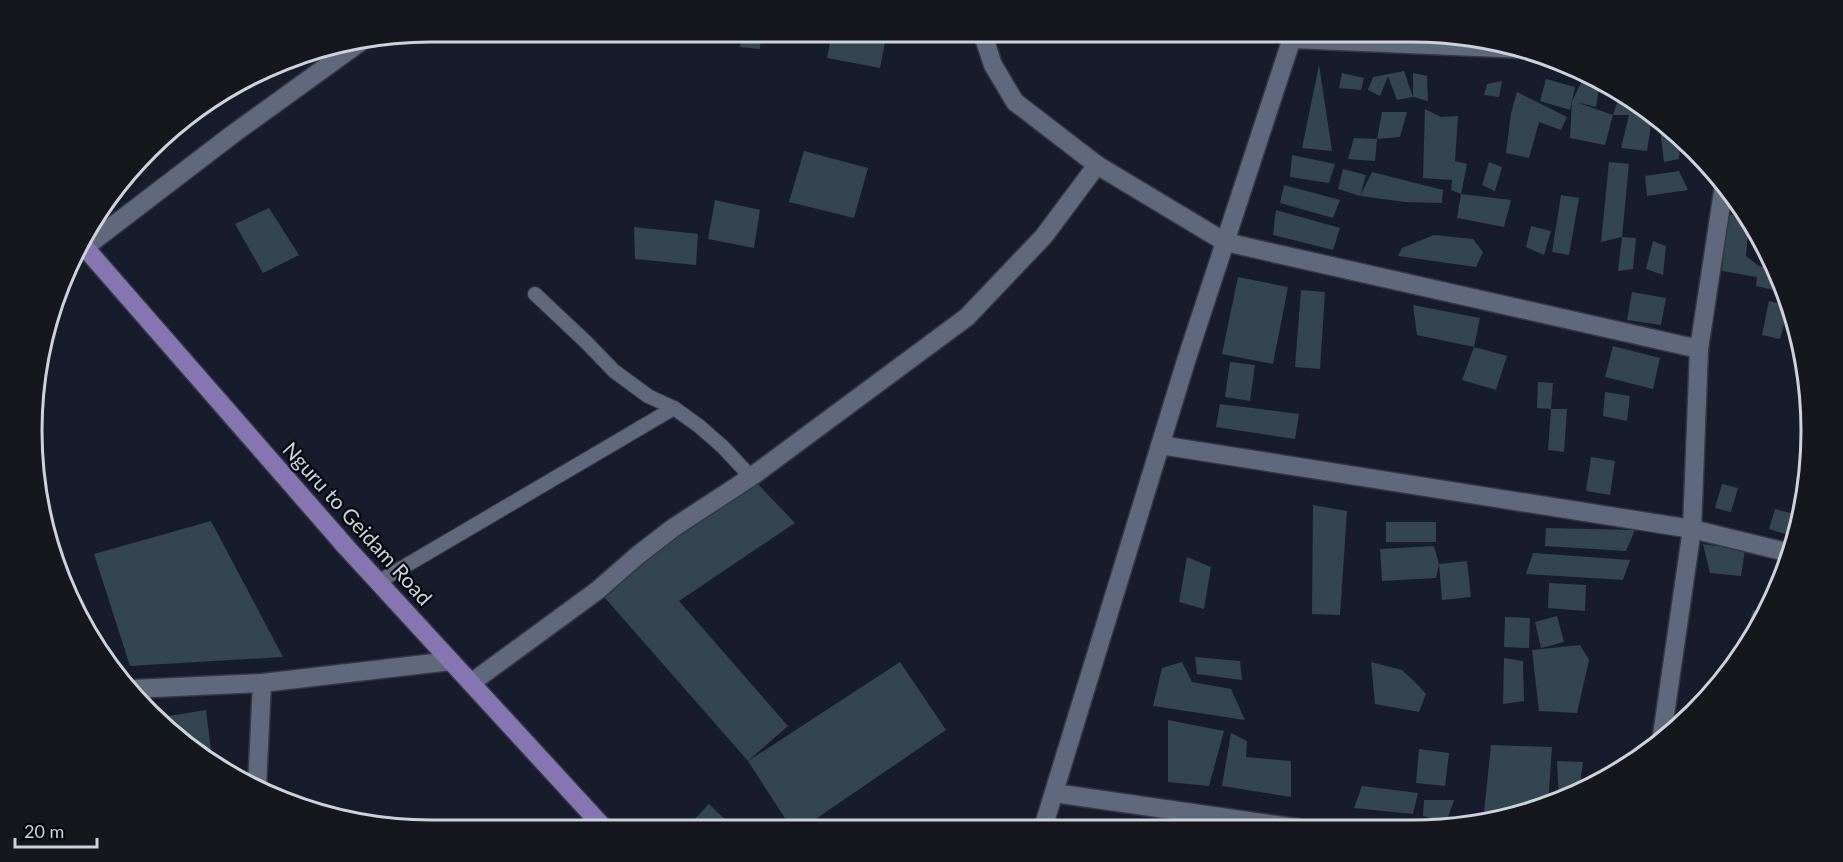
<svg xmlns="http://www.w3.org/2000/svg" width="1843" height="862" font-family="Lato,sans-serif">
<rect width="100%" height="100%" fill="#171c2c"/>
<!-- building -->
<g fill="#324551">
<path d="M 742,32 L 761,32 L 760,49 L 740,47 Z"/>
<path d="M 832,32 L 887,32 L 880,68 L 827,58 Z"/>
<path d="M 1319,65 L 1332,151 L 1302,148 Z"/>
<path d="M 1404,71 L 1413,97 L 1397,100 L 1388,76 L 1380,96 L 1368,90 L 1373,77 Z"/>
<path d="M 1342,73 L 1364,78 L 1361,90 L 1339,88 Z"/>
<path d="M 1413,73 L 1427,76 L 1428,101 L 1413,97 Z"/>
<path d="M 1585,75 L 1600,81 L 1596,107 L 1576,102 L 1613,115 L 1605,145 L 1570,138 L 1572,101 Z"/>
<path d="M 1546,79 L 1575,87 L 1570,110 L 1540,101 Z"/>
<path d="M 1502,81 L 1499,97 L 1484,95 L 1487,84 Z"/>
<path d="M 1517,92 L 1567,117 L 1561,130 L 1539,122 L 1529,158 L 1506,153 L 1511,113 Z"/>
<path d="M 1632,98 L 1644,107 L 1642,117 L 1652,118 L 1647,151 L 1621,148 L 1629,115 L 1613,115 L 1618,100 L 1631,100 Z"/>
<path d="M 1425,109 L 1441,117 L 1458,116 L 1455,161 L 1467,164 L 1461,194 L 1451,190 L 1452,180 L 1423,178 Z"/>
<path d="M 1382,112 L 1407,112 L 1400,137 L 1377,139 Z"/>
<path d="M 1659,120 L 1681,137 L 1679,159 L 1664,162 Z"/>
<path d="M 1354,138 L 1377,139 L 1375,161 L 1348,159 Z"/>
<path d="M 804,151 L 868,168 L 854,218 L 789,202 Z"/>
<path d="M 1292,155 L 1335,164 L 1329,183 L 1290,177 Z"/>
<path d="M 1489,162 L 1502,167 L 1495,191 L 1482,185 Z"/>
<path d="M 1609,162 L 1629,164 L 1622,237 L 1601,242 Z"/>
<path d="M 1343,169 L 1366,175 L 1360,196 L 1338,189 Z"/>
<path d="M 1679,171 L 1688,190 L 1647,196 L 1645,176 Z"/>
<path d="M 1372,172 L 1443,190 L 1442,203 L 1405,202 L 1360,196 Z"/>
<path d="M 1284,185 L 1340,200 L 1333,218 L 1280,203 Z"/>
<path d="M 1461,194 L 1511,200 L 1504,227 L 1457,218 Z"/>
<path d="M 1561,195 L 1579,198 L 1569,255 L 1552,252 Z"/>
<path d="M 715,200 L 760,210 L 754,248 L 708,239 Z"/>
<path d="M 269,208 L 299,255 L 263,273 L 235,224 Z"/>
<path d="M 1276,210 L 1340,228 L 1333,250 L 1273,235 Z"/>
<path d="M 1728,214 L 1749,219 L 1746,256 L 1759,266 L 1777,270 L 1786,293 L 1756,286 L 1757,277 L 1722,271 Z"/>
<path d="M 1531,226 L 1551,231 L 1544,255 L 1526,247 Z"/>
<path d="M 634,227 L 698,234 L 696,265 L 635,259 Z"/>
<path d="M 1434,235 L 1473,239 L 1483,252 L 1476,267 L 1398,256 L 1402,248 Z"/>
<path d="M 1622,237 L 1636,238 L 1633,269 L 1618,271 Z"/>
<path d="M 1653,241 L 1666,246 L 1663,275 L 1646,269 Z"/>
<path d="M 1238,277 L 1288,287 L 1273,364 L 1222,354 Z"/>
<path d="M 1301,290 L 1325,292 L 1320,369 L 1295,367 Z"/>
<path d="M 1632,292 L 1666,298 L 1661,325 L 1627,320 Z"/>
<path d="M 1769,301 L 1789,306 L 1780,339 L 1762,335 Z"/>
<path d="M 1413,305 L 1480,318 L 1474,347 L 1417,335 Z"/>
<path d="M 1613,346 L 1660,358 L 1653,389 L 1605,377 Z"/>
<path d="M 1474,347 L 1507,356 L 1496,390 L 1462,380 Z"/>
<path d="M 1230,362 L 1255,365 L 1250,401 L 1225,397 Z"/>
<path d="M 1538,382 L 1553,383 L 1551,409 L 1537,408 Z"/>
<path d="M 1605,392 L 1630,396 L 1627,421 L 1603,416 Z"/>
<path d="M 1220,404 L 1299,414 L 1295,439 L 1216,427 Z"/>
<path d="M 1551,409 L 1567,409 L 1564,452 L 1548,450 Z"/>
<path d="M 1591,457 L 1615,461 L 1610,495 L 1586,491 Z"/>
<path d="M 751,477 L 795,523 L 679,601 L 788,726 L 748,761 L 598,590 Z"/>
<path d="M 1722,484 L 1738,488 L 1731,512 L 1715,508 Z"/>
<path d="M 1313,505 L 1347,511 L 1340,615 L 1312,614 Z"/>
<path d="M 1775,509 L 1802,516 L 1795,537 L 1769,529 Z"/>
<path d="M 211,521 L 283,657 L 130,666 L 94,554 Z"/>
<rect x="1386" y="522" width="50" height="20"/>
<path d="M 1546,528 L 1635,530 L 1626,551 L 1545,546 Z"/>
<path d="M 1703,544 L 1745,550 L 1741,576 L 1710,573 Z"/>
<path d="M 1434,546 L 1439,564 L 1436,578 L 1382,581 L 1380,549 Z"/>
<path d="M 1533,553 L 1630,560 L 1623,580 L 1526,574 Z"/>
<path d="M 1187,557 L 1211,567 L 1204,609 L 1179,602 Z"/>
<path d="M 1467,561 L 1471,597 L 1442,600 L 1439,564 Z"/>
<path d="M 1549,583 L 1586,585 L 1585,611 L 1548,608 Z"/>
<path d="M 1753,610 L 1765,611 L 1743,650 L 1742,650 Z"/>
<path d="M 1557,616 L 1564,642 L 1541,648 L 1535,622 Z"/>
<path d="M 1505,617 L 1530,618 L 1529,648 L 1504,647 Z"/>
<path d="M 1580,645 L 1589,660 L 1577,713 L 1539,711 L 1532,650 Z"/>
<path d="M 1195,657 L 1240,661 L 1242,680 L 1197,674 Z"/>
<path d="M 1504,658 L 1523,661 L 1524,701 L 1503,704 Z"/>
<path d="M 900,662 L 946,730 L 801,829 L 792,829 L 748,761 Z"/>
<path d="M 1182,662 L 1192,682 L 1231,689 L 1245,720 L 1153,706 L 1162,668 Z"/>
<path d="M 1371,662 L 1402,670 L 1417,684 L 1426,694 L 1419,712 L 1375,704 Z"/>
<path d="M 206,710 L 212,759 L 168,732 L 156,718 Z"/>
<path d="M 1168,720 L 1224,731 L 1209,786 L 1168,782 Z"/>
<path d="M 1231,733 L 1247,741 L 1246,757 L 1291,761 L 1291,797 L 1222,786 Z"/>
<path d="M 1491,745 L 1552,747 L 1548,804 L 1519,804 L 1516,813 L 1483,822 Z"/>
<path d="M 1419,749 L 1449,753 L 1445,786 L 1416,783 Z"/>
<path d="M 1557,761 L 1583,762 L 1579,789 L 1583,790 L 1559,802 Z"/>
<path d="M 1362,786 L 1418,793 L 1413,814 L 1354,808 Z"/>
<path d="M 1424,800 L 1454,800 L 1446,823 L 1423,816 Z"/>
<path d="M 709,804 L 735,829 L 684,830 Z"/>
</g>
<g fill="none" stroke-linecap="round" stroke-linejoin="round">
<defs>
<g id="lane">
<path d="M 535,294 L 586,342 L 614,371 L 648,396 L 674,408 L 699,426 L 723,447 L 751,477"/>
<path d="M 378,582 L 674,408"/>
</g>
<g id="street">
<path d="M 982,32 L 993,65 L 1015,102 L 1097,165 L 1225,242 L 1699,349"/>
<path d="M 1292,39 L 1523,49"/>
<path d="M 84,248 L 233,134 L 359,43"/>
<path d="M 1160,445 L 1692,529 L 1790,553"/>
<path d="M 471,683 L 598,590 L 638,555 L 673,528 L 751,477 L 967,317 L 1044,236 L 1097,165"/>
<path d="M 133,689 L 262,683 L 451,661"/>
<path d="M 1661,742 L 1692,529 L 1699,349 L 1724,185"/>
<path d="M 257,787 L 262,683"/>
<path d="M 1054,793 L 1297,828"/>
<path d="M 1043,828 L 1186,361 L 1294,32"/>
</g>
<path id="primary" d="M 81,243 L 347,548 L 606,830"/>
</defs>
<!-- lane casing -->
<use href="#lane" stroke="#343844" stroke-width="16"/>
<!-- street casing -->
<use href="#street" stroke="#343844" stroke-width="21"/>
<!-- primary casing -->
<use href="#primary" stroke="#343844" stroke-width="21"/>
<!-- lane -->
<use href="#lane" stroke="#60687b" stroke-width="14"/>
<!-- street -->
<use href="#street" stroke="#60687b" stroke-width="18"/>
<!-- primary -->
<use href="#primary" stroke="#8775b2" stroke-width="18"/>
</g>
<g text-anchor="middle" stroke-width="4.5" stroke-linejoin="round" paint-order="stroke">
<!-- street labels -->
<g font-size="21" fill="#cdd2dd" stroke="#05070e">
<text transform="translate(357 524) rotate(48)" y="7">Nguru to Geidam Road</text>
</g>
</g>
<!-- crop -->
<path d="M0 0H1843V862H0ZM431 42H1412A389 389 0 0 1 1801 431V431A389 389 0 0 1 1412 820H431A389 389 0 0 1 42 431V431A389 389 0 0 1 431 42Z" fill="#15171f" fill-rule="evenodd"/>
<path fill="none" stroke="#cdd2dd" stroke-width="3" d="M431 42H1412A389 389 0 0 1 1801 431V431A389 389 0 0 1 1412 820H431A389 389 0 0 1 42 431V431A389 389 0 0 1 431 42Z"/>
<!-- scale -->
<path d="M15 838v9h82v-9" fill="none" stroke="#cdd2dd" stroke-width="3"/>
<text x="24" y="838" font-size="18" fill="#cdd2dd" stroke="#05070e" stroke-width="4.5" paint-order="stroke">20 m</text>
</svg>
